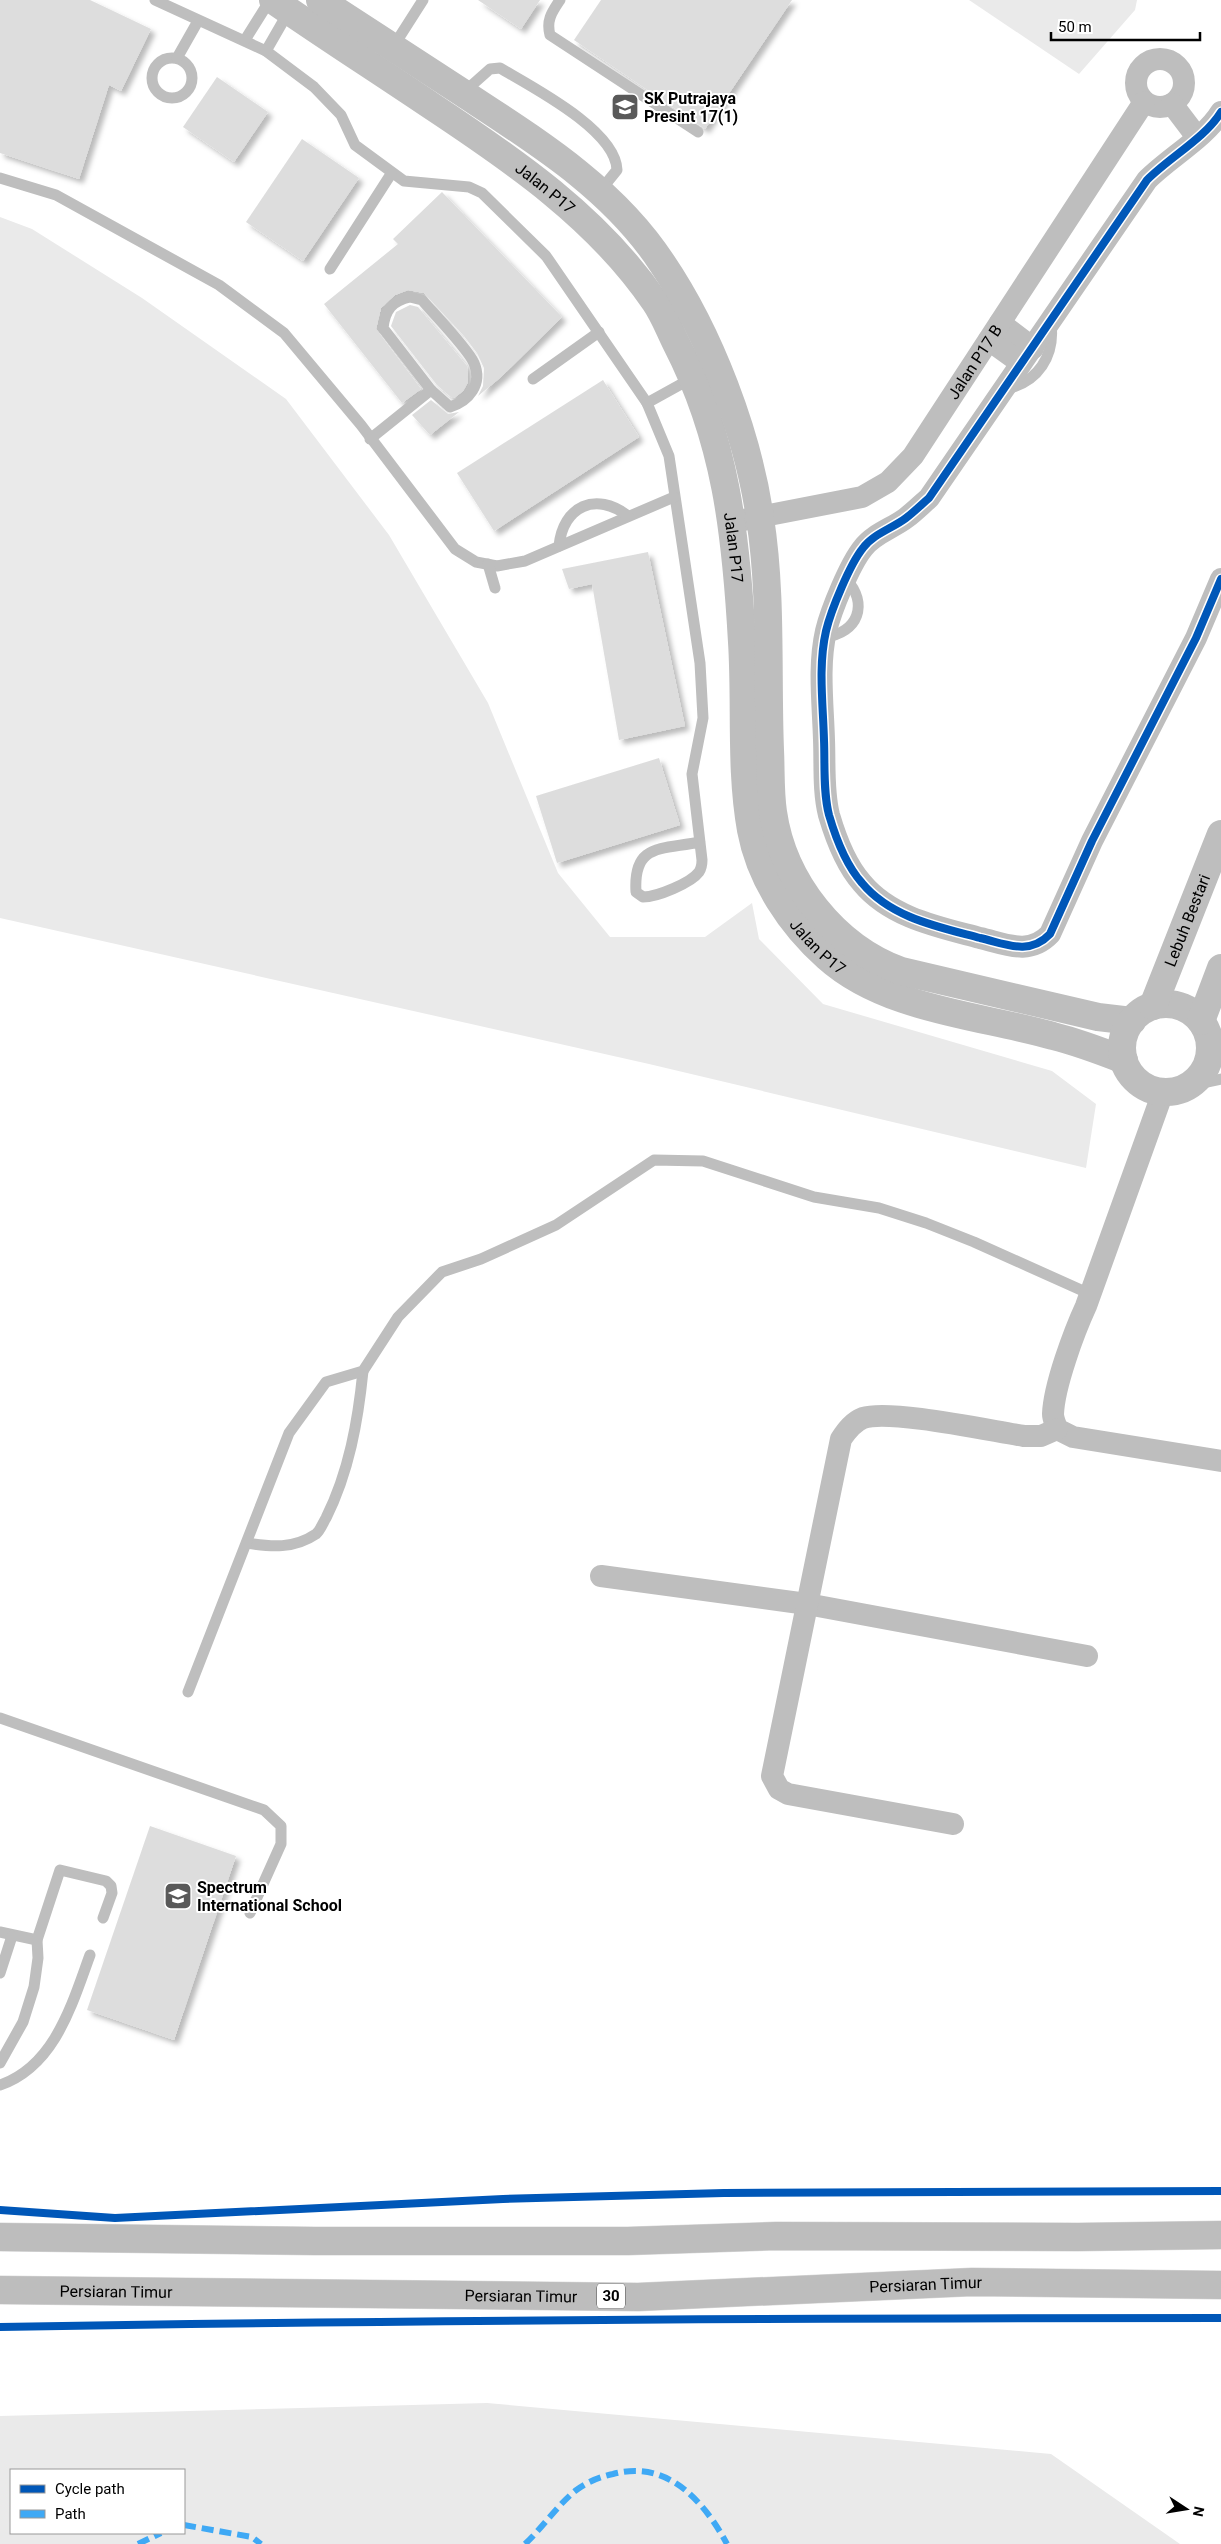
<svg xmlns="http://www.w3.org/2000/svg" width="1221" height="2544" font-family="Roboto,sans-serif">
<defs>
<filter id="shadow"><feDropShadow dx="4.5" dy="4.5" stdDeviation="2.5" flood-color="#0004"/></filter>
</defs>
<rect width="100%" height="100%" fill="#fff"/>
<!-- green -->
<g fill="#eaeaea" fill-rule="evenodd">
<path d="M 969,0 L 1137,0 L 1135,10 L 1079,74 Z"/>
<path d="M 0,217 L 32,229 L 142,298 L 286,399 L 389,535 L 488,703 L 558,873 L 610,937 L 705,937 L 752,903 L 759,939 L 823,1004 L 1052,1071 L 1096,1104 L 1086,1168 L 649,1064 L 0,918 Z"/>
<path d="M 487,2403 L 1051,2454 L 1180,2544 L 0,2544 L 0,2416 ZM 11,2470 L 184,2470 L 184,2533 L 11,2533 Z"/>
</g>
<!-- building -->
<g fill="#ddd" filter="url(#shadow)">
<path d="M 0,0 L 90,0 L 151,29 L 121,91 L 109,85 L 79,179 L 0,153 Z"/>
<path d="M 478,0 L 540,0 L 521,29 Z"/>
<path d="M 601,0 L 792,0 L 705,129 L 574,40 Z"/>
<path d="M 217,77 L 268,112 L 234,162 L 183,127 Z"/>
<path d="M 302,139 L 359,178 L 303,261 L 246,222 Z"/>
<path d="M 442,192 L 562,317 L 501,377 L 478,396 L 483,386 L 484,368 L 477,353 L 464,336 L 424,293 L 408,290 L 395,295 L 381,308 L 376,329 L 421,389 L 402,403 L 324,304 L 398,244 L 393,239 Z"/>
<path d="M 410,305 L 418,307 L 467,366 L 468,382 L 463,391 L 454,398 L 452,398 L 437,385 L 391,326 L 396,312 Z"/>
<path d="M 603,380 L 639,437 L 494,531 L 457,473 Z"/>
<path d="M 431,400 L 448,414 L 459,412 L 430,435 L 412,415 Z"/>
<path d="M 648,552 L 685,726 L 619,740 L 592,584 L 569,589 L 562,569 Z"/>
<path d="M 659,758 L 680,825 L 557,863 L 536,796 Z"/>
<path d="M 150,1826 L 236,1856 L 174,2040 L 87,2010 Z"/>
</g>
<g fill="none" stroke-linecap="round" stroke-linejoin="round">
<defs>
<g id="primary">
<path d="M 0,2237 L 315,2241 L 628,2241 L 776,2236 L 1078,2237 L 1221,2235"/>
<path id="s4" d="M 0,2290 L 638,2297 L 972,2282 L 1221,2285"/>
</g>
</defs>
<!-- primary casing -->
<use href="#primary" stroke="#dbdbdb" stroke-width="29"/>
<!-- service -->
<g stroke="#bebebe" stroke-width="11">
<path d="M 155,0 L 266,51 L 314,87 L 341,115 L 355,145 L 404,181 L 469,187 L 482,193 L 546,256 L 647,403 L 669,456 L 700,663 L 703,718 L 692,774 L 702,860 C 702,864 701,869 699,872 C 691,883 657,897 643,897 L 636,892 C 633,843 661,850 700,842"/>
<path d="M 560,0 C 552,12 546,20 550,35 L 698,132"/>
<path d="M 245,40 L 270,0"/>
<path d="M 393,47 L 423,0"/>
<path d="M 266,51 L 289,11"/>
<circle cx="172" cy="78" r="20"/>
<path d="M 177,58 L 198,21"/>
<path d="M 463,93 L 490,69 L 500,68 C 532,87 616,130 617,170 L 600,191"/>
<path d="M 0,178 L 56,195 L 219,285 L 284,333 L 361,425 L 455,549 L 476,562 L 497,566 L 525,561 L 674,497"/>
<path d="M 330,269 L 391,174"/>
<path d="M 410,297 L 422,300 C 434,314 468,349 474,363 C 483,384 469,401 450,407 L 431,390 L 383,328 C 385,310 392,301 410,297 Z"/>
<path d="M 533,379 L 599,332"/>
<path d="M 1006,389 C 1038,382 1055,356 1051,324"/>
<path d="M 647,403 L 694,377"/>
<path d="M 370,439 L 431,390"/>
<path d="M 559,546 C 563,506 596,491 628,516"/>
<path d="M 488,564 L 495,588"/>
<path d="M 825,637 C 858,633 869,604 846,579"/>
<path d="M 1210,1044 L 1221,1052"/>
<path d="M 1189,1086 L 1221,1079"/>
<path d="M 247,1543 C 271,1547 294,1549 316,1534 C 320,1531 323,1523 326,1518 C 349,1472 358,1421 363,1371"/>
<path d="M 188,1692 L 289,1433 L 326,1382 L 363,1371 L 398,1317 L 442,1272 L 481,1259 L 556,1225 L 654,1160 L 703,1161 L 814,1197 L 879,1208 L 926,1223 L 974,1242 L 1090,1294"/>
<path d="M 0,1718 L 264,1810 L 281,1826 L 281,1844 L 250,1913"/>
<path d="M 0,1932 L 37,1940"/>
<path d="M 0,1973 L 12,1936"/>
<path d="M 0,2063 L 23,2022 L 34,1987 L 38,1958 L 37,1940 L 60,1870 L 106,1881 L 111,1886 L 112,1893 L 103,1918"/>
<path d="M 0,2085 C 55,2066 72,2004 90,1955"/>
</g>
<!-- minor -->
<g stroke="#bebebe" stroke-width="22">
<circle cx="1160" cy="83" r="24"/>
<path d="M 1172,104 L 1197,137"/>
<path d="M 1221,112 C 1205,138 1170,157 1147,180 L 929,498 C 921,505 914,512 906,518 C 893,528 873,534 863,548 C 850,564 831,610 826,631 C 818,666 823,704 824,740 C 825,764 823,792 829,815 C 836,839 846,865 862,883 C 891,918 939,927 980,938 C 1006,944 1029,956 1050,934 L 1092,841 L 1196,638 L 1221,579"/>
<path d="M 1000,323 L 1033,348"/>
<path d="M 989,340 L 1021,363"/>
<path id="s1" d="M 733,522 L 862,497 L 888,482 L 913,456 L 1144,102"/>
<path d="M 1163,1092 L 1086,1306 C 1074,1332 1054,1386 1053,1414 C 1053,1419 1056,1425 1057,1429 L 1073,1437 L 1221,1461"/>
<path d="M 601,1576 L 807,1604 L 1087,1656"/>
<path d="M 953,1824 L 788,1794 L 779,1789 L 772,1776 L 841,1439 C 847,1430 853,1422 863,1418 C 890,1409 991,1431 1024,1436 L 1041,1436 L 1057,1429"/>
</g>
<!-- tertiary -->
<g stroke="#bebebe" stroke-width="28">
<path id="s2" d="M 273,0 C 325,36 378,70 430,105 C 513,160 598,218 655,302 C 664,315 669,329 676,343 C 726,440 736,534 742,642 C 746,704 740,769 751,830 C 760,879 791,925 827,957 C 886,1010 979,1015 1053,1036 C 1077,1042 1101,1051 1124,1060"/>
<path d="M 320,0 C 368,31 415,62 463,93 C 536,141 613,188 662,263 C 710,334 748,434 760,518 C 772,595 767,673 770,750 C 771,771 770,792 773,812 C 783,882 835,947 901,971 L 1098,1017 L 1132,1021"/>
<circle cx="1166" cy="1048" r="44"/>
<path id="s3" d="M 1153,1006 L 1221,834"/>
<path d="M 1201,1021 L 1221,968"/>
</g>
<!-- primary -->
<use href="#primary" stroke="#bdbdbd" stroke-width="28"/>
<!-- quiet -->
<g stroke="#3fa9f5" stroke-width="6" stroke-dasharray="12 6" stroke-linecap="butt">
<path d="M 184,2525 L 252,2537 L 261,2544"/>
<path d="M 138,2544 L 161,2533"/>
<path d="M 525,2544 C 543,2527 556,2507 575,2491 C 587,2482 599,2477 613,2474 C 667,2459 704,2501 727,2544"/>
</g>
<defs>
<g id="cycleway">
<path d="M 1221,112 C 1205,138 1170,157 1147,180 L 929,498 C 921,505 914,512 906,518 C 893,528 873,534 863,548 C 850,564 831,610 826,631 C 818,666 823,704 824,740 C 825,764 823,792 829,815 C 836,839 846,865 862,883 C 891,918 939,927 980,938 C 1006,944 1029,956 1050,934 L 1092,841 L 1196,638 L 1221,579"/>
<path d="M 0,2210 L 115,2218 L 503,2199 L 724,2193 L 1221,2191"/>
<path d="M 0,2327 C 407,2320 814,2318 1221,2318"/>
</g>
</defs>
<!-- cycleway casing -->
<use href="#cycleway" stroke="#fff" stroke-width="11"/>
<!-- cycleway -->
<use href="#cycleway" stroke="#0057b8" stroke-width="8"/>
</g>
<!-- icons -->
<defs>
<symbol id="school-square" viewBox="-11 -11 22 22"><rect x="-9" y="-9" width="18" height="18" rx="4" fill="#595959" stroke="#fff"/><path d="M0-5L7-2L0 1L-7-2ZM-4 1L0 2.5L4 1V4Q0 6-4 4Z" fill="#fff"/></symbol>
</defs>
<g fill-rule="evenodd">
<use href="#school-square" x="609" y="91" width="32" height="32"/>
<use href="#school-square" x="162" y="1880" width="32" height="32"/>
</g>
<g text-anchor="middle" stroke-width="4" stroke-linejoin="round" paint-order="stroke">
<!-- shield labels -->
<rect fill="#fff" stroke="#4c4c4c" stroke-width="1" x="597" y="2283.5" width="28" height="25" rx="4"/>
<g font-size="15" font-weight="bold" fill="#000">
<text x="611" y="2301">30</text>
</g>
<!-- poi labels -->
<g font-size="16" font-weight="bold" fill="#000" stroke="#fff" text-anchor="start">
<text x="644" y="104">SK Putrajaya<tspan x="644" dy="18">Presint 17(1)</tspan></text>
<text x="197" y="1893">Spectrum<tspan x="197" dy="18">International School</tspan></text>
</g>
<!-- street labels -->
<g font-size="16" fill="#000" stroke="#fff">
<text dy="6" stroke="none"><textPath href="#s2" startOffset="331">Jalan P17</textPath></text>
<text dy="6" stroke="none"><textPath href="#s1" startOffset="310">Jalan P17 B</textPath></text>
<text dy="6" stroke="none"><textPath href="#s2" startOffset="750">Jalan P17</textPath></text>
<text dy="6" stroke="none"><textPath href="#s3" startOffset="92">Lebuh Bestari</textPath></text>
<text dy="6" stroke="none"><textPath href="#s2" startOffset="1170">Jalan P17</textPath></text>
<text dy="6" stroke="none"><textPath href="#s4" startOffset="926">Persiaran Timur</textPath></text>
<text dy="6" stroke="none"><textPath href="#s4" startOffset="116">Persiaran Timur</textPath></text>
<text dy="6" stroke="none"><textPath href="#s4" startOffset="521">Persiaran Timur</textPath></text>
</g>
</g>
<!-- legend -->
<rect x="10" y="2469" width="175" height="65" fill="#ffffff" stroke="#999999"/>
<rect x="20" y="2485" width="25" height="8" fill="#0057b8" stroke="#999999"/>
<text x="55" y="2494" font-size="15" fill="#000000">Cycle path</text>
<rect x="20" y="2510" width="25" height="8" fill="#3fa9f5" stroke="#999999"/>
<text x="55" y="2519" font-size="15" fill="#000000">Path</text>
<!-- north arrow -->
<g transform="translate(1186 2509) rotate(102)" stroke="#ffffff" stroke-width="4" paint-order="stroke">
<path d="M0-4L9 19L0 12L-9 19Z" fill="#000000"/>
<text y="-8" font-size="14" font-weight="bold" text-anchor="middle" fill="#000000">N</text>
</g>
<!-- scale -->
<path d="M1051 32v8h149v-8" fill="none" stroke="#000000" stroke-width="2.5"/>
<text x="1058" y="32" font-size="15" fill="#000000" stroke="#ffffff" stroke-width="4" paint-order="stroke">50 m</text>
</svg>
